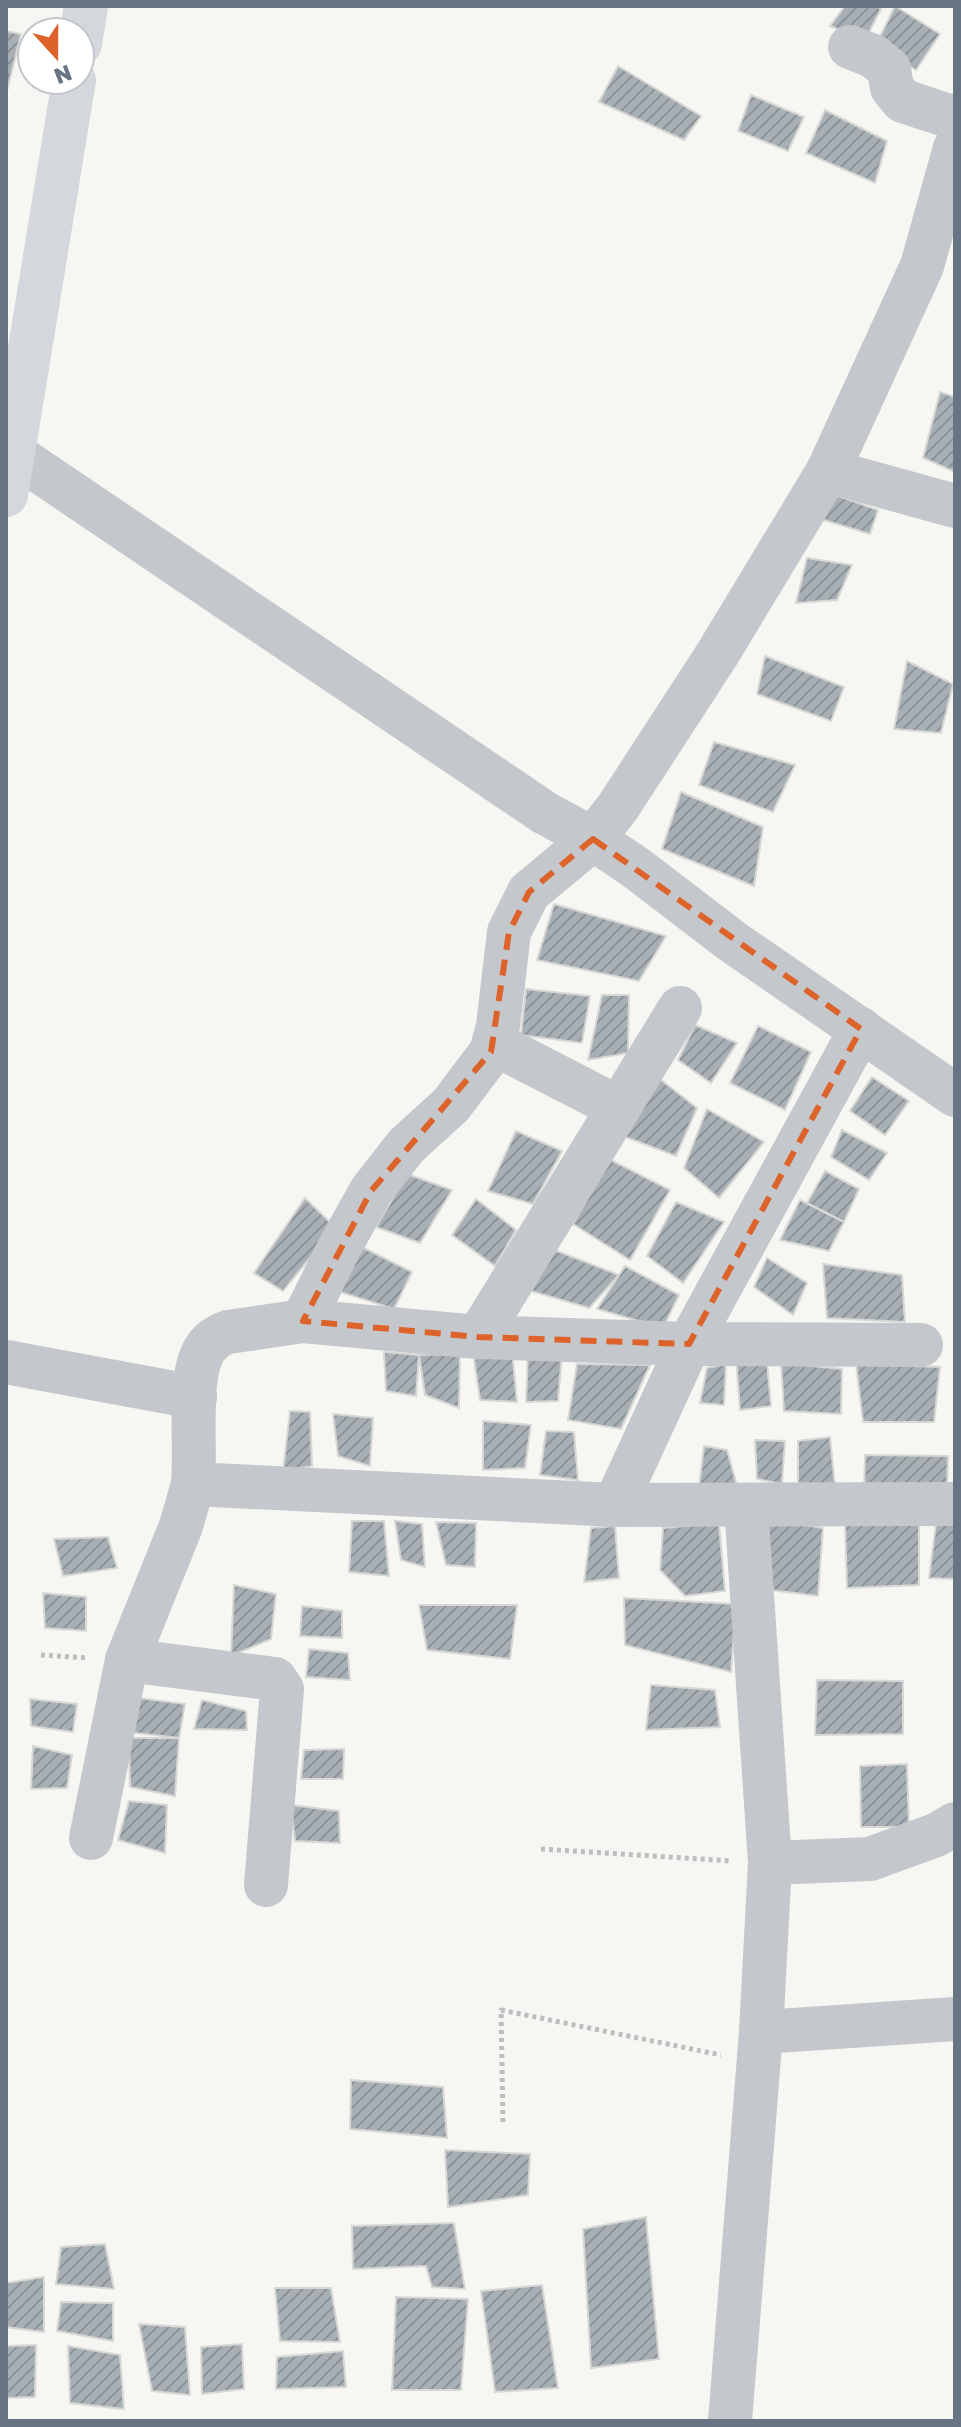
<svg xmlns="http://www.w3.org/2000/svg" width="961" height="2427" font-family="'Golos Text',sans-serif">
<defs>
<pattern id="building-hatch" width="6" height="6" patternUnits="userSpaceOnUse" patternTransform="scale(2)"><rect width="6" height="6" fill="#a9b0b5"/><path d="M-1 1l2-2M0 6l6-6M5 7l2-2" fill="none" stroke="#8d9499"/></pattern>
</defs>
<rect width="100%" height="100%" fill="#f6f6f3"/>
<!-- building -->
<g fill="url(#building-hatch)" stroke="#d7d8d6" stroke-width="2">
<path d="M 845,6 L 876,6 L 881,9 L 865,40 L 830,26 Z"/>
<path d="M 895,6 L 940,34 L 916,70 L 876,45 Z"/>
<path d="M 6,31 L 21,34 L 6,95 Z"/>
<path d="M 618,66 L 701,116 L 684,140 L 599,102 Z"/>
<path d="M 751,95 L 804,117 L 788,151 L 738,131 Z"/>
<path d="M 825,110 L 887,141 L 875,183 L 806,153 Z"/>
<path d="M 940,392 L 955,397 L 955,472 L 923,458 Z"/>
<path d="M 824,491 L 878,510 L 870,534 L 814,517 Z"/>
<path d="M 807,558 L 852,565 L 837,600 L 796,603 Z"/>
<path d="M 765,656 L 844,687 L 831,721 L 757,694 Z"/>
<path d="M 907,661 L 953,684 L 941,733 L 894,729 Z"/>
<path d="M 714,742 L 795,765 L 773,812 L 699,785 Z"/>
<path d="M 681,792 L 763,827 L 754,886 L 662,849 Z"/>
<path d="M 554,904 L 666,936 L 639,981 L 537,960 Z"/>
<path d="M 526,989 L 590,996 L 582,1043 L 521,1035 Z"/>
<path d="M 602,995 L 629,995 L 628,1053 L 588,1060 Z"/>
<path d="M 695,1025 L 737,1043 L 711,1083 L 678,1060 Z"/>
<path d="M 758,1026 L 811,1052 L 785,1110 L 730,1083 Z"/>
<path d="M 656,1076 L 697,1108 L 676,1156 L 620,1135 Z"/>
<path d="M 872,1077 L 909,1101 L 885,1135 L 850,1111 Z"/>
<path d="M 707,1109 L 764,1142 L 719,1198 L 684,1168 Z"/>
<path d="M 842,1130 L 887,1153 L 869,1180 L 831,1157 Z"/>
<path d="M 516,1131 L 562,1151 L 533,1204 L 488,1191 Z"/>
<path d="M 609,1159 L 670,1190 L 630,1260 L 573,1224 Z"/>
<path d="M 825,1171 L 859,1189 L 844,1222 L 807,1203 Z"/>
<path d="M 407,1174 L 452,1190 L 420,1243 L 376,1227 Z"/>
<path d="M 305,1198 L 335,1227 L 283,1291 L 254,1273 Z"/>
<path d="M 476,1199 L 516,1230 L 495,1266 L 452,1235 Z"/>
<path d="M 800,1200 L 844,1222 L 829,1251 L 780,1240 Z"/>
<path d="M 676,1202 L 724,1222 L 683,1283 L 647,1256 Z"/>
<path d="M 358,1245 L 412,1272 L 394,1309 L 337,1291 Z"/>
<path d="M 552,1249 L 619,1275 L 589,1308 L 531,1291 Z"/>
<path d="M 767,1258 L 807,1283 L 793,1315 L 754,1287 Z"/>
<path d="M 823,1264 L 902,1275 L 905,1322 L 827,1318 Z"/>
<path d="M 625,1266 L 679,1295 L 663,1328 L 597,1309 Z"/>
<path d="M 512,1349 L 517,1402 L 480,1400 L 474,1359 Z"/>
<path d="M 528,1351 L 562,1354 L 558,1401 L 526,1402 Z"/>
<path d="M 384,1352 L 419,1355 L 416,1396 L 386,1391 Z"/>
<path d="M 460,1354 L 459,1408 L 425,1395 L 419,1355 Z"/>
<path d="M 736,1357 L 767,1362 L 771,1406 L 740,1410 Z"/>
<path d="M 781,1363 L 842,1369 L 841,1414 L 784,1411 Z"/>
<path d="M 577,1364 L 650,1365 L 621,1429 L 568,1420 Z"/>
<path d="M 726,1364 L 724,1405 L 700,1403 L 707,1368 Z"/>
<path d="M 856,1364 L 940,1367 L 934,1422 L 863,1422 Z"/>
<path d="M 290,1411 L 310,1412 L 312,1466 L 283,1471 Z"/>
<path d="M 333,1414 L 373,1418 L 370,1466 L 338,1456 Z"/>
<path d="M 483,1421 L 531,1425 L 525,1468 L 483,1470 Z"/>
<path d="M 546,1431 L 574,1432 L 578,1480 L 540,1475 Z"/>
<path d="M 830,1437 L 835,1486 L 798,1488 L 798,1441 Z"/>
<path d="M 755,1440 L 785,1441 L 782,1484 L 757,1479 Z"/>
<path d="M 704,1446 L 727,1450 L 737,1486 L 699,1487 Z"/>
<path d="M 865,1455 L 948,1456 L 947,1489 L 864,1490 Z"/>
<path d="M 756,1517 L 823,1528 L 818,1596 L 762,1589 Z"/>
<path d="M 352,1521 L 384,1521 L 389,1576 L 349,1572 Z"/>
<path d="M 395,1521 L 422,1524 L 425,1567 L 401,1560 Z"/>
<path d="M 436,1522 L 476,1523 L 475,1567 L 446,1565 Z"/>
<path d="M 919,1522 L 919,1585 L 847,1588 L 845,1525 Z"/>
<path d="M 719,1523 L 725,1591 L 685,1596 L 660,1570 L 663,1528 Z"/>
<path d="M 936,1523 L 955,1525 L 955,1579 L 929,1578 Z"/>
<path d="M 615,1526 L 619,1578 L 584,1582 L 591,1528 Z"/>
<path d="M 108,1537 L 117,1568 L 63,1576 L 54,1539 Z"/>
<path d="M 234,1585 L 276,1594 L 271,1639 L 231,1656 Z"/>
<path d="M 43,1593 L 86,1597 L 86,1631 L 45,1628 Z"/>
<path d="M 624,1598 L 736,1604 L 731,1672 L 625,1645 Z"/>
<path d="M 419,1605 L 517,1605 L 510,1659 L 427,1650 Z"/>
<path d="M 302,1606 L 342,1611 L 342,1638 L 300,1636 Z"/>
<path d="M 309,1649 L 348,1653 L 350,1680 L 306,1677 Z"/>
<path d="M 817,1680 L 903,1681 L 903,1734 L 815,1735 Z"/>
<path d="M 651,1685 L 715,1690 L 720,1727 L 646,1730 Z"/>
<path d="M 132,1697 L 185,1704 L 179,1738 L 126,1732 Z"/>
<path d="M 30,1699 L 77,1704 L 73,1732 L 31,1726 Z"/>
<path d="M 202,1700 L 246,1711 L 247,1730 L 194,1729 Z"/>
<path d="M 129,1738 L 179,1738 L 175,1796 L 130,1787 Z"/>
<path d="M 33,1746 L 72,1755 L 67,1788 L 31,1789 Z"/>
<path d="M 344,1749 L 343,1779 L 301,1779 L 304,1750 Z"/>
<path d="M 907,1764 L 909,1827 L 861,1827 L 860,1766 Z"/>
<path d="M 129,1801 L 167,1805 L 165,1853 L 118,1840 Z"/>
<path d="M 291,1805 L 339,1811 L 340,1843 L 295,1841 Z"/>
<path d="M 351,2080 L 443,2087 L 447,2138 L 350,2129 Z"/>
<path d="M 445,2150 L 530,2154 L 528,2195 L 448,2207 Z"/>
<path d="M 646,2217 L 659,2359 L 591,2368 L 583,2229 Z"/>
<path d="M 454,2223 L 465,2289 L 432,2287 L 426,2266 L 353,2269 L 352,2226 Z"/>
<path d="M 105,2244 L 114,2289 L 56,2284 L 61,2247 Z"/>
<path d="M 44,2277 L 44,2332 L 6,2327 L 6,2283 Z"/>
<path d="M 542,2285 L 558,2388 L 495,2392 L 481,2291 Z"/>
<path d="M 275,2288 L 331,2288 L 340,2342 L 280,2341 Z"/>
<path d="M 396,2297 L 468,2299 L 461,2390 L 392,2390 Z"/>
<path d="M 61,2302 L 113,2303 L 113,2341 L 57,2331 Z"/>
<path d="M 139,2324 L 185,2327 L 190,2395 L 152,2391 Z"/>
<path d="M 242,2344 L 244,2389 L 202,2394 L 201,2347 Z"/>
<path d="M 36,2345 L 35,2397 L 6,2398 L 6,2346 Z"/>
<path d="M 68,2346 L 120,2355 L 124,2409 L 70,2403 Z"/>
<path d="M 343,2351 L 346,2387 L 276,2389 L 277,2357 Z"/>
</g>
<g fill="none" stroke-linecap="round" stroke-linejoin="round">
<!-- path -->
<g stroke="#bcbec0" stroke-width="5" stroke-dasharray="4 4" stroke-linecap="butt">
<path d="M 41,1655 L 88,1658"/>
<path d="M 541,1849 L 732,1861"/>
<path d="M 503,2122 L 501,2010 L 721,2055"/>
</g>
<!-- minor -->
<g stroke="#c4c7cb" stroke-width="44">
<path d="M 850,47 L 873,56 L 889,69 L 892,88 L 903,101 L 955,118"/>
<path d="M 14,454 L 545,813 L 593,839 L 635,867 L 733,942 L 955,1095"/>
<path d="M 828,471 L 955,506"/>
<path d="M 495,1044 L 619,1108"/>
<path d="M 303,1321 L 338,1250 L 371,1191 L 406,1146 L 451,1105 L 491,1052 L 498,1026 L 509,932 L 529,892 L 593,839 L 618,807 L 718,653 L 828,471 L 922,266 L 955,148"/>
<path d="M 478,1337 L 680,1008"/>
<path d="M 921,1345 L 689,1344 L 478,1337 L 303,1321 L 228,1332 C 216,1336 206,1344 201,1357 C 189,1385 196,1450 193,1484 L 615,1505 L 955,1504"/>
<path d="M 6,1362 L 195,1397"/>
<path d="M 193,1484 L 181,1526 L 127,1660 L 275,1679 L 282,1689 L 266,1885"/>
<path d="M 615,1505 L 689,1344 L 861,1029"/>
<path d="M 746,1505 L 770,1863"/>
<path d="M 91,1838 L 127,1660"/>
<path d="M 761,2032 L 955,2019"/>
<path d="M 730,2421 L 761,2032 L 770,1863 L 870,1859 L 936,1835 L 955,1824"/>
</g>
<!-- major -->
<g stroke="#d4d8dc" stroke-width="44">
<path d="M 80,44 L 86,6"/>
<path d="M 6,495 L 74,80"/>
</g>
</g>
<!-- marked area -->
<path fill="none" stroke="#de632b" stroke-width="6" stroke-dasharray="16 10" stroke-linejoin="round" d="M 593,839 L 861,1029 L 689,1344 L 478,1337 L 303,1321 L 371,1191 L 491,1052 L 509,932 L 529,892 Z"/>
<!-- border -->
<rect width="961" height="2427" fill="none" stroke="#667483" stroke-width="16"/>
<!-- north arrow -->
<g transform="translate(56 56) rotate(159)"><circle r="38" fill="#ffffff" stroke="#c2c7cd" stroke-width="2"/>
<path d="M0-6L14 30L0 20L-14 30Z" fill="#de632b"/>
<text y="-12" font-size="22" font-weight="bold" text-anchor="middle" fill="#667483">N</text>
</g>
</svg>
